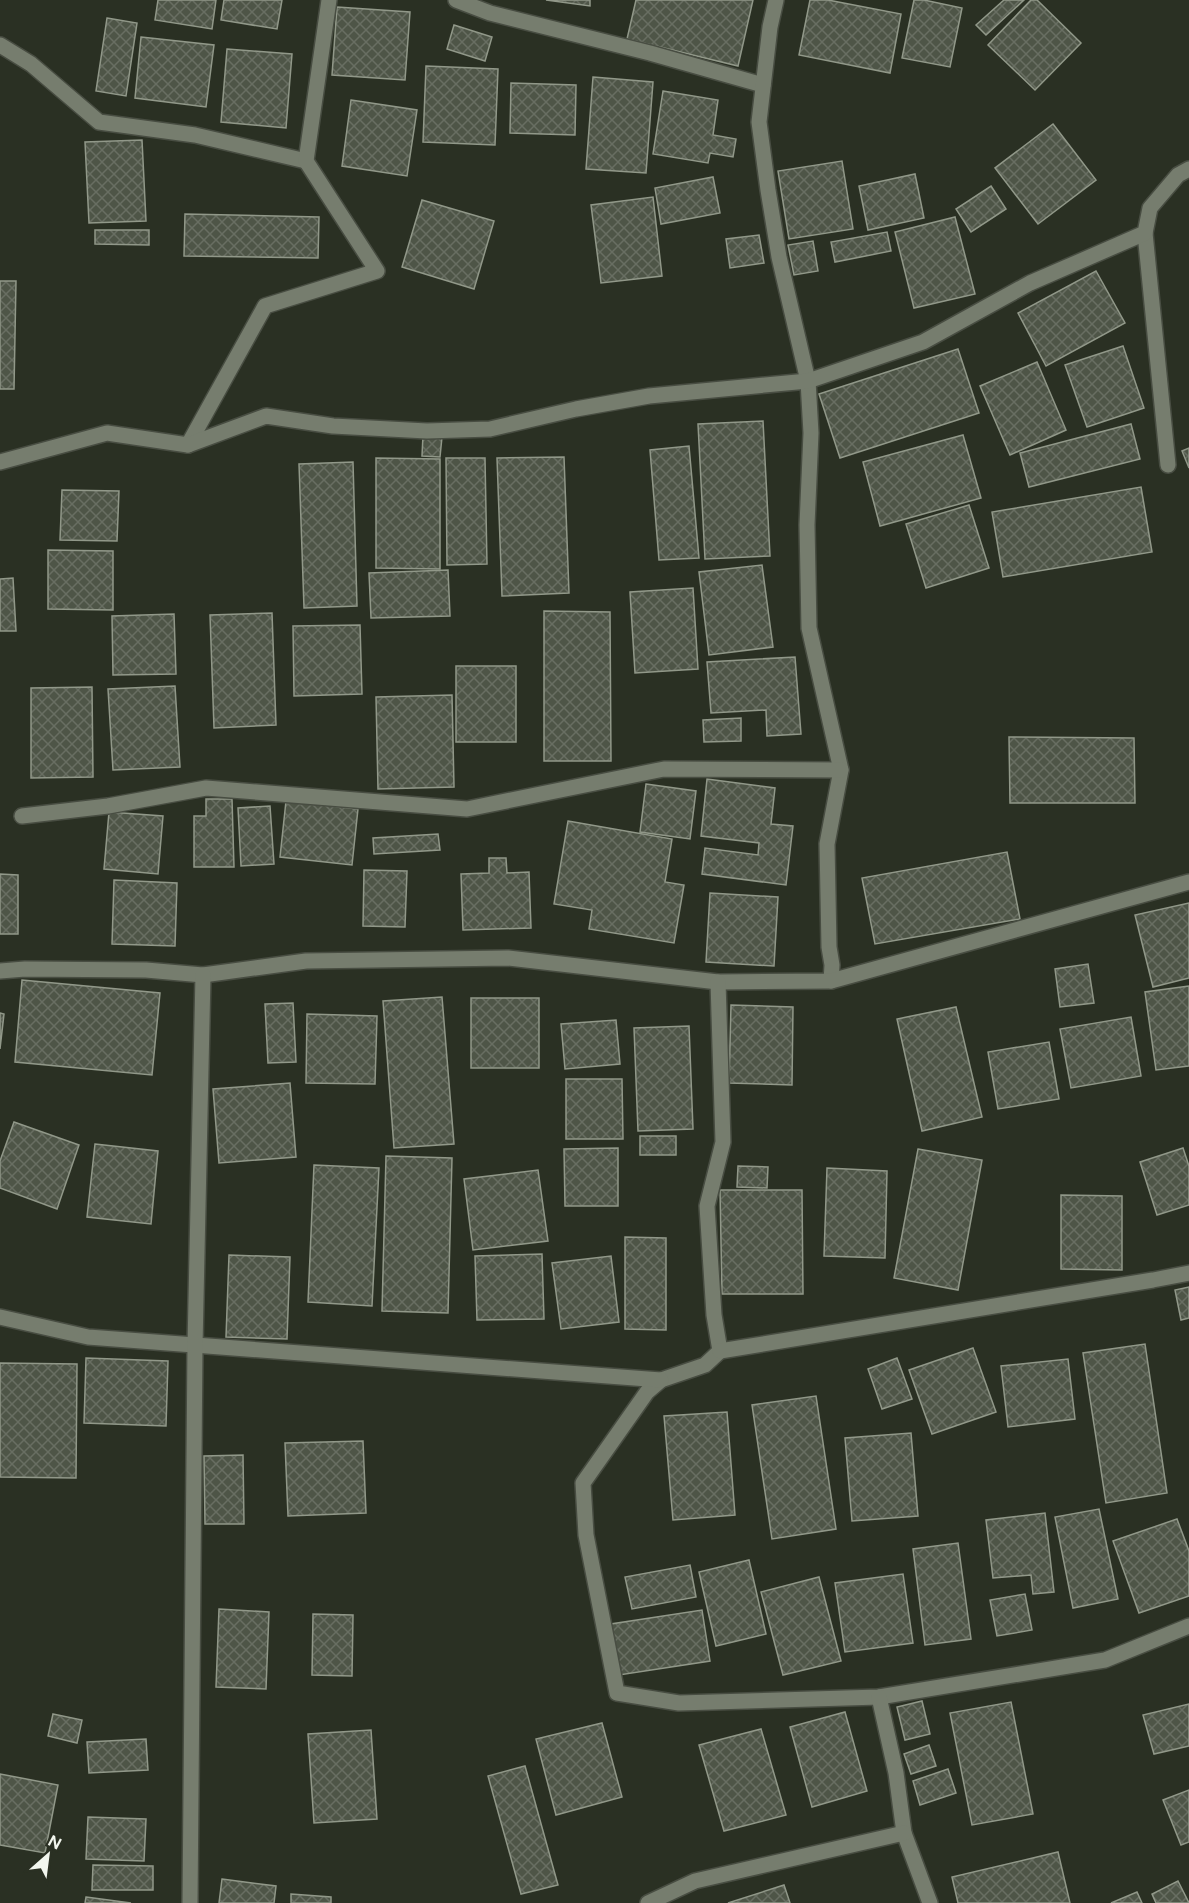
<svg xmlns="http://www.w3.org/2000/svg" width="1189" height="1903" font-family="Figtree,sans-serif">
<defs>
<pattern id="building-cross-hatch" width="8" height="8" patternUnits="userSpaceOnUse" patternTransform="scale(1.5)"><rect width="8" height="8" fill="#4e5547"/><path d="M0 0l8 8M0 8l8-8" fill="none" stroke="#686e62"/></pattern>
</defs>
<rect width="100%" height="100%" fill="#2a3023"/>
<!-- building -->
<g fill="url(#building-cross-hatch)" stroke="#919889" stroke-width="1.5">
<path d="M 158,0 L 216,0 L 212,29 L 155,20 Z"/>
<path d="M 224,0 L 282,0 L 277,29 L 221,20 Z"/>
<path d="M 546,0 L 590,0 L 590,6 Z"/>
<path d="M 636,0 L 753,0 L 738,66 L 627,39 Z"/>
<path d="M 810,0 L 828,0 L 901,14 L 890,73 L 799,55 Z"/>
<path d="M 914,0 L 924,0 L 962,8 L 950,67 L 902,58 Z"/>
<path d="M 1004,0 L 1024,0 L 986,35 L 976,25 Z"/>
<path d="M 1031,0 L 1037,0 L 1081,43 L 1035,90 L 988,45 Z"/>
<path d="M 337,7 L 410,12 L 405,80 L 332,75 Z"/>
<path d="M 107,18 L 137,23 L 126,96 L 96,91 Z"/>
<path d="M 454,25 L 492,37 L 485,61 L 447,49 Z"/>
<path d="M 141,37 L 214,45 L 206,107 L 135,98 Z"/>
<path d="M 227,49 L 292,54 L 286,128 L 221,122 Z"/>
<path d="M 426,66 L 498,69 L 495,145 L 423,142 Z"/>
<path d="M 593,77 L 653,82 L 646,173 L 586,169 Z"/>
<path d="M 511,83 L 576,85 L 575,135 L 510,133 Z"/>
<path d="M 663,91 L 718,100 L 713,135 L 736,139 L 733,157 L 710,153 L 708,163 L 653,154 Z"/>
<path d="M 351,100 L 417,110 L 407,176 L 342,166 Z"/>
<path d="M 1053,124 L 1096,180 L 1038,224 L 995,168 Z"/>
<path d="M 142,140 L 146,221 L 89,223 L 85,142 Z"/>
<path d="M 842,161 L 853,229 L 789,239 L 778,171 Z"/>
<path d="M 915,174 L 924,218 L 868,230 L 859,186 Z"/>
<path d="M 713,177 L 720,213 L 661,224 L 655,188 Z"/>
<path d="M 991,186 L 1006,209 L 971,232 L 956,209 Z"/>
<path d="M 653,197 L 662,276 L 601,283 L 591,205 Z"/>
<path d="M 422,200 L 494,221 L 474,289 L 402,267 Z"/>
<path d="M 185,214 L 319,217 L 318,258 L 184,256 Z"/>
<path d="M 955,217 L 975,294 L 914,308 L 895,232 Z"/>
<path d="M 95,230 L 149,230 L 149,245 L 95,244 Z"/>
<path d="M 887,232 L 891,251 L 835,262 L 831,242 Z"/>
<path d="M 759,235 L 764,263 L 730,268 L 726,239 Z"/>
<path d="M 813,241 L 818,271 L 794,275 L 788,245 Z"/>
<path d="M 1096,271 L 1125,323 L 1046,366 L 1018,313 Z"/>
<path d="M 0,281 L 16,281 L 14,389 L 0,389 Z"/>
<path d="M 1123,346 L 1144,408 L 1087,427 L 1065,365 Z"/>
<path d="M 958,349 L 979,413 L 840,458 L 819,394 Z"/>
<path d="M 1037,362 L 1066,430 L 1010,455 L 980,386 Z"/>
<path d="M 763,421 L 770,556 L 705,559 L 698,424 Z"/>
<path d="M 1131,424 L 1140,459 L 1029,487 L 1020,453 Z"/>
<path d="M 423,435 L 442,437 L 440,457 L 422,456 Z"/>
<path d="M 963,435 L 981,498 L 880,526 L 863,462 Z"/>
<path d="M 689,446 L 699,558 L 659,560 L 650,450 Z"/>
<path d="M 1189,448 L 1189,468 L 1182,451 Z"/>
<path d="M 564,457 L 569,593 L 502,596 L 497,458 Z"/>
<path d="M 376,458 L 440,459 L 440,569 L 376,568 Z"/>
<path d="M 446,458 L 485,458 L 487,564 L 447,565 Z"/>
<path d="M 353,462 L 357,606 L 304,608 L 299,464 Z"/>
<path d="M 1141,487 L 1152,552 L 1003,577 L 992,512 Z"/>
<path d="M 62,490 L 119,491 L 117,541 L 60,540 Z"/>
<path d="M 969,505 L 989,568 L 926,588 L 906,524 Z"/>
<path d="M 48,550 L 113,551 L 113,610 L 48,609 Z"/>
<path d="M 762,565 L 773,647 L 709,655 L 699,572 Z"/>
<path d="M 448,570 L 450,616 L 371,618 L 369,573 Z"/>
<path d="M 13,578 L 16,631 L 0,631 L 0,579 Z"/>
<path d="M 693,588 L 698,669 L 635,673 L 630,592 Z"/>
<path d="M 544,611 L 610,612 L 611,761 L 544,761 Z"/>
<path d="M 272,613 L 276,725 L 214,728 L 210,615 Z"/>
<path d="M 174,614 L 176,674 L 113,675 L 112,616 Z"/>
<path d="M 360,625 L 362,694 L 294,696 L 293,626 Z"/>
<path d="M 795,657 L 801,734 L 767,736 L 766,710 L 711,713 L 707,662 Z"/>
<rect x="456" y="666" width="60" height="76"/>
<path d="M 175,686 L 180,767 L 113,770 L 108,689 Z"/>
<path d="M 92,687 L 93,777 L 31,778 L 31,688 Z"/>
<path d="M 452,695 L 454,787 L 378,789 L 376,697 Z"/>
<path d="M 741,718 L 741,741 L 704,742 L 703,720 Z"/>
<path d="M 1009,737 L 1134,738 L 1135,803 L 1010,803 Z"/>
<path d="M 707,779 L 775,788 L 771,824 L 793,826 L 786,885 L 702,874 L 705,848 L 758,855 L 759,843 L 701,836 Z"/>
<path d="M 646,784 L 696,791 L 690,839 L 640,832 Z"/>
<path d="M 206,799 L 232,799 L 234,867 L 194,867 L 194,816 L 206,816 Z"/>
<path d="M 286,801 L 358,809 L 352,865 L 280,857 Z"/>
<path d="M 270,806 L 274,864 L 241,866 L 238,808 Z"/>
<path d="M 109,812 L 163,816 L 158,874 L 104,869 Z"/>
<path d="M 568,821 L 672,839 L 665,882 L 684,885 L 674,943 L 589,929 L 592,910 L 554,904 Z"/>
<path d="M 438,834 L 440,850 L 374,854 L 373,838 Z"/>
<path d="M 1007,852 L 1020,919 L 875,944 L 862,878 Z"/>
<path d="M 489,858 L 506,858 L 507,873 L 529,872 L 531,928 L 463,930 L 461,874 L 489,873 Z"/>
<path d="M 364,870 L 407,871 L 405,927 L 363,926 Z"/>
<path d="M 0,874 L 18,875 L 18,934 L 0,934 Z"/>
<path d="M 114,880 L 177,883 L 175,946 L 112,944 Z"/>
<path d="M 710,893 L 778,897 L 774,966 L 706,962 Z"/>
<path d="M 1189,903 L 1189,978 L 1153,987 L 1135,915 Z"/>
<path d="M 1088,964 L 1094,1003 L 1060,1007 L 1055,969 Z"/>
<path d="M 22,980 L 160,993 L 152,1075 L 15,1062 Z"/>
<path d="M 1189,986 L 1189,1066 L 1156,1070 L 1145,992 Z"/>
<path d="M 442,997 L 454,1144 L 394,1148 L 383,1001 Z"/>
<rect x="471" y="998" width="68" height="70"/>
<path d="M 293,1003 L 296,1062 L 268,1063 L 265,1004 Z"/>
<path d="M 731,1005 L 793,1007 L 792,1085 L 729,1083 Z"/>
<path d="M 956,1007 L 982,1117 L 922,1131 L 897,1019 Z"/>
<path d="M 0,1013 L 4,1014 L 0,1049 Z"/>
<path d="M 307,1014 L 377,1016 L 375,1084 L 306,1083 Z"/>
<path d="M 1131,1017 L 1141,1076 L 1071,1088 L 1060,1029 Z"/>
<path d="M 616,1020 L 620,1064 L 565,1069 L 561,1024 Z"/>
<path d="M 689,1026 L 693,1129 L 638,1131 L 634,1028 Z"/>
<path d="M 1049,1042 L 1059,1099 L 998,1109 L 988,1052 Z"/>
<path d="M 566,1079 L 622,1079 L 623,1139 L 566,1139 Z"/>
<path d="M 290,1083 L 296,1157 L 219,1163 L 213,1089 Z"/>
<path d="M 14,1122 L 79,1145 L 57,1209 L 0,1188 L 0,1161 Z"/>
<rect x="640" y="1136" width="36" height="19"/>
<path d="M 95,1144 L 158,1151 L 151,1224 L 87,1217 Z"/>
<path d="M 618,1148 L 618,1206 L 565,1206 L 564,1149 Z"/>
<path d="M 1183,1148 L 1189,1166 L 1189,1205 L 1157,1215 L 1140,1162 Z"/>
<path d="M 918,1149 L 982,1160 L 958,1290 L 894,1278 Z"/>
<path d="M 386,1156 L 452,1158 L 448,1313 L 382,1311 Z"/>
<path d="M 314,1165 L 379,1168 L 372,1306 L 308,1302 Z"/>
<path d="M 738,1166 L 768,1167 L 767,1188 L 737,1187 Z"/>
<path d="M 827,1168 L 887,1171 L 885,1258 L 824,1256 Z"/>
<path d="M 538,1170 L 548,1241 L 473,1250 L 464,1179 Z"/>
<path d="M 720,1190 L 802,1190 L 803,1294 L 722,1294 Z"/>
<path d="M 1061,1195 L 1122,1196 L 1122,1270 L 1061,1269 Z"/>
<path d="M 625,1237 L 666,1238 L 666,1330 L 625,1329 Z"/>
<path d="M 542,1254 L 544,1319 L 477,1320 L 475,1256 Z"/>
<path d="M 229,1255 L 290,1257 L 287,1339 L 226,1337 Z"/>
<path d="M 611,1256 L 619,1322 L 561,1329 L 552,1263 Z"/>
<path d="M 1189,1287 L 1189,1318 L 1181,1320 L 1175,1290 Z"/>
<path d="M 1145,1344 L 1167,1493 L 1106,1503 L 1083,1353 Z"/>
<path d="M 973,1348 L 996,1412 L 932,1434 L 909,1370 Z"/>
<path d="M 86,1358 L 168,1361 L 166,1426 L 84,1423 Z"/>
<path d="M 897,1358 L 912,1399 L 882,1409 L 868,1369 Z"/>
<path d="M 1068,1359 L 1075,1419 L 1008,1427 L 1001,1366 Z"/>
<path d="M 0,1363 L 77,1364 L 76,1478 L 0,1477 Z"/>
<path d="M 816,1396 L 836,1529 L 772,1539 L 752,1405 Z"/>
<path d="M 727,1412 L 735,1515 L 673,1520 L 664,1416 Z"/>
<path d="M 911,1433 L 918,1516 L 852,1521 L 845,1438 Z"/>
<path d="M 363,1441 L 366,1513 L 288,1516 L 285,1443 Z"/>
<path d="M 243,1455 L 244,1524 L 205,1524 L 204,1456 Z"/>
<path d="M 1099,1509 L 1118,1599 L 1073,1608 L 1055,1517 Z"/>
<path d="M 1045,1513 L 1054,1592 L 1033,1594 L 1031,1575 L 993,1578 L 986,1520 Z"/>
<path d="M 1177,1519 L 1189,1551 L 1189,1596 L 1139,1613 L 1113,1541 Z"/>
<path d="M 958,1543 L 971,1639 L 925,1645 L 913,1549 Z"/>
<path d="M 749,1560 L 766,1634 L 716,1646 L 699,1572 Z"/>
<path d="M 690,1565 L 696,1597 L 632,1609 L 625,1577 Z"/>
<path d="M 903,1574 L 913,1643 L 845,1652 L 835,1583 Z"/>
<path d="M 819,1577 L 841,1661 L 783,1675 L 761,1592 Z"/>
<path d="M 1025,1594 L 1032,1630 L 997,1636 L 990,1600 Z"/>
<path d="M 219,1609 L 269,1612 L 266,1689 L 216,1687 Z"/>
<path d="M 702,1610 L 710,1661 L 619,1675 L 611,1624 Z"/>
<path d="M 313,1614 L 353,1615 L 352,1676 L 312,1675 Z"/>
<path d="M 922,1701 L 930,1734 L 905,1740 L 897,1707 Z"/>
<path d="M 1011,1702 L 1033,1814 L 972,1825 L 950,1713 Z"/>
<path d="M 1189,1704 L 1189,1746 L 1154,1754 L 1143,1715 Z"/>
<path d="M 845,1712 L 867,1791 L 812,1807 L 790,1727 Z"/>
<path d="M 53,1714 L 82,1720 L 77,1743 L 48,1736 Z"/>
<path d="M 602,1723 L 622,1797 L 556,1815 L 536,1739 Z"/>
<path d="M 761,1729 L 786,1815 L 724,1831 L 699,1745 Z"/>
<path d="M 371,1730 L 377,1819 L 314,1823 L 308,1734 Z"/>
<path d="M 146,1739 L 148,1770 L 89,1773 L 87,1742 Z"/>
<path d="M 929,1745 L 936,1766 L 911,1774 L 904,1754 Z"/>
<path d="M 525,1766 L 558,1885 L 521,1894 L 488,1776 Z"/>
<path d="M 948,1769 L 956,1793 L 920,1805 L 913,1781 Z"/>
<path d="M 0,1774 L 58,1785 L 45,1853 L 0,1845 Z"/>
<path d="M 1189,1790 L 1189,1842 L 1181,1845 L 1163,1800 Z"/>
<path d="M 88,1817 L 146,1819 L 144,1861 L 86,1859 Z"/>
<path d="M 1058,1852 L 1070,1903 L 958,1903 L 952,1877 Z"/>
<path d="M 93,1865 L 153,1866 L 153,1890 L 92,1890 Z"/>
<path d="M 222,1879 L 276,1886 L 274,1903 L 219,1903 Z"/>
<path d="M 1178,1881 L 1189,1903 L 1156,1903 L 1152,1894 Z"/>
<path d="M 784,1885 L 790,1903 L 728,1903 Z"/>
<path d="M 1137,1892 L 1142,1903 L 1111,1903 Z"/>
<path d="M 291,1894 L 331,1897 L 331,1903 L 291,1903 Z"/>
<path d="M 86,1897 L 131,1903 L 85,1903 Z"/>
</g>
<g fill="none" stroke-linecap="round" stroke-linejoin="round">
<defs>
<g id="minor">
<path d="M 456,0 L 490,13 L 650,53 L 763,85"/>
<path d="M 776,0 L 770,27 L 759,122 L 768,190 L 779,257 L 808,381 L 811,433 L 807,525 L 809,628 L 841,770 L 827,844 L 829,947 L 832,965 L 831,981"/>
<path d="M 0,45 L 31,64 L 99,122 L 195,135 L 306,161"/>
<path d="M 1145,233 L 1168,465"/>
<path d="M 188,445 L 265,306 L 377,271 L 306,161 L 329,0"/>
<path d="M 0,462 L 107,433 L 188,445 L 266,416 L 333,426 L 427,431 L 490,429 L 576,409 L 649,396 L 808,381 L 923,342 L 1030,283 L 1145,233 L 1150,208 L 1178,175 L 1189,169"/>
<path d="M 22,816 L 108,806 L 206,788 L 467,809 L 664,769 L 841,770"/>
<path d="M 0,971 L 25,969 L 146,970 L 203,975 L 306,961 L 508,958 L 718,982 L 831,981 L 1189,882"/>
<path d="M 718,982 L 723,1142 L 707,1206 L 714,1315 L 720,1351 L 705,1365 L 661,1380 L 647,1392 L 583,1483 L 586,1535 L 617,1693 L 679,1703 L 879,1697 L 1105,1660 L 1189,1626"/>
<path d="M 0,1317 L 88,1337 L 661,1380"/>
<path d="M 720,1351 L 1153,1280 L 1189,1273"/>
<path d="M 879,1697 L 896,1773 L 904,1833 L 930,1903"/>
<path d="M 190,1903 L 195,1346 L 203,975"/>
<path d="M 648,1903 L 695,1881 L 904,1833"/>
</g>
</defs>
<!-- minor casing -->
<use href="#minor" stroke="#484d42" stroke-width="18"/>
<!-- minor -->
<use href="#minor" stroke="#767d6e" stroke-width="15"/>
</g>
<!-- north arrow -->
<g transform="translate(48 1855) rotate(28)" stroke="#2a3023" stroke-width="4.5" paint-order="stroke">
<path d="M0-4.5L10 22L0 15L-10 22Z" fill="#f2f6ee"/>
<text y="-9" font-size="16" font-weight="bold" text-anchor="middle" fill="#f2f6ee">N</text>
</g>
</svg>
